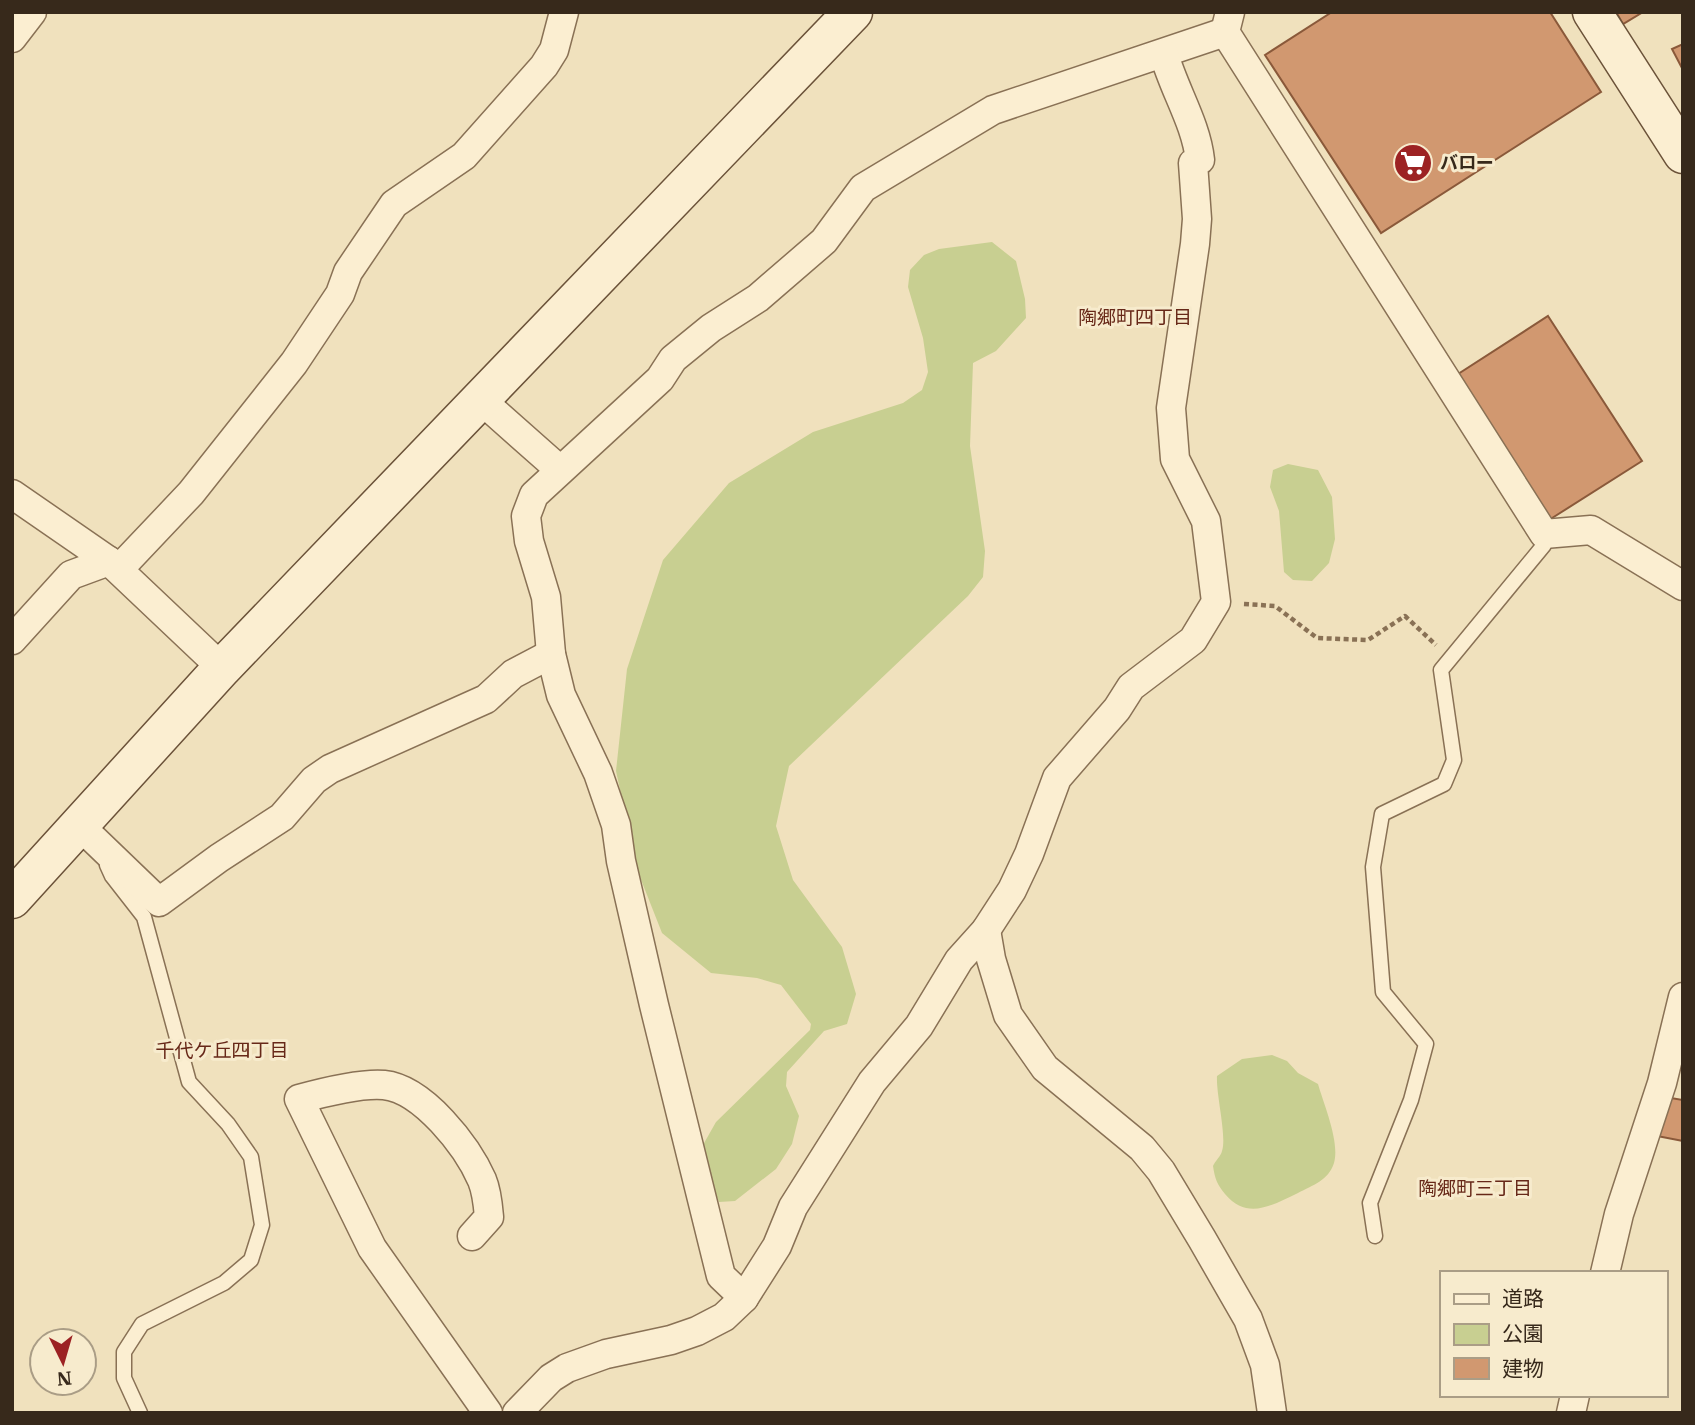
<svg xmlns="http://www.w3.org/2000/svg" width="1695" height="1425" font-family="'IBM Plex Serif','Noto Sans JP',serif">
<rect width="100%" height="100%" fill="#f0e1bd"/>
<!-- green -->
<g fill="#c8cf91">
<path d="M 992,242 L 1016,261 L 1025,299 L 1026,318 L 996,351 L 973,363 L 970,446 L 985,551 L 983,577 L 968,596 L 789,766 L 776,826 L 793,880 L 842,947 L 856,994 L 847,1024 L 824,1031 L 787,1072 L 786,1086 L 799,1116 L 792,1144 L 776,1169 L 735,1201 L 719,1202 L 699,1152 L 716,1122 L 810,1030 L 811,1024 L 781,985 L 757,978 L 711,973 L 662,933 L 638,872 L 616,771 L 627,669 L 663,560 L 729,483 L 813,432 L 903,403 L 922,390 L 928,372 L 923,338 L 908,287 L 910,270 L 924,255 L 939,249 Z"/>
<path d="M 1288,464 L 1318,470 L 1332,497 L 1335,539 L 1329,563 L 1312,581 L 1293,580 L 1284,572 L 1279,511 L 1270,487 L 1273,470 Z"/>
<path d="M 1272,1055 L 1287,1061 L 1298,1073 L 1318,1084 C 1324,1105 1340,1142 1334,1163 C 1328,1181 1313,1185 1298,1193 C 1272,1205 1248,1221 1225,1194 C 1217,1184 1215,1179 1213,1166 C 1215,1161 1221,1156 1222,1151 C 1227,1136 1216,1095 1217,1076 L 1242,1059 Z"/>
</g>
<!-- building -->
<g fill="#d19870" stroke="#8a593a" stroke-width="2">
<path d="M 1332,12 L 1550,12 L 1601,92 L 1381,233 L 1265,55 Z"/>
<path d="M 1616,12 L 1643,12 L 1623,24 Z"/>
<path d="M 1683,44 L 1683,70 L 1672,49 Z"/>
<path d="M 1548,316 L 1642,461 L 1549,520 L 1455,376 Z"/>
<path d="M 1665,1097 L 1683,1100 L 1683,1141 L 1657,1136 Z"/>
</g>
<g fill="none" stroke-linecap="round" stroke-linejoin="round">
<defs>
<g id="lane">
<path d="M 107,865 L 112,876 L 144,917 L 189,1082 L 228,1124 L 251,1157 L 262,1225 L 251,1260 L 224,1283 L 142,1324 L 124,1352 L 124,1378 L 140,1413"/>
<path d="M 1375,1236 L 1370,1203 L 1411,1100 L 1426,1044 L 1383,992 L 1373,867 L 1382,814 L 1444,784 L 1454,760 L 1441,670 L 1544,545 L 1544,534"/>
</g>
<g id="street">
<path d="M 1230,12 L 1225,32 L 1544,534 L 1591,530 L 1683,586"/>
<path d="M 12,38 L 32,12"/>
<path d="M 481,400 L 560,470"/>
<path d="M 12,494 L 109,561"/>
<path d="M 119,569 L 191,493 L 294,363 L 340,294 L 348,272 L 394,204 L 464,156 L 544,66 L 554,50 L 564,12"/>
<path d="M 12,640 L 71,575 L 109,561 L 222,668"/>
<path d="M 80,826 L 159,902 L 219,858 L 282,817 L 314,780 L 330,769 L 486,699 L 513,674 L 551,654"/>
<path d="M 986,930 L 991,959 L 1008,1015 L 1045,1068 L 1142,1148 L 1161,1171 L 1202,1239 L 1248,1319 L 1265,1365 L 1272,1413"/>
<path d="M 472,1236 L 489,1217 C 488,1205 487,1192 482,1180 C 467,1146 423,1089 384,1085 C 362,1083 321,1093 299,1099 L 372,1248 L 488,1413"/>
<path d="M 1605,1273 L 1619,1214 L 1662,1083 L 1683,997"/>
<path d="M 744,1298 L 721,1276 L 654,1005 L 621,861 L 616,825 L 598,773 L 561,695 L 551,654 L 546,597 L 529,541 L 526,516 L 534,495 L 660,379 L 673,359 L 711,328 L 758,298 L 824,241 L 863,188 L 993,110 L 1225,32"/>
<path d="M 517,1413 L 551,1378 L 567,1368 L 606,1354 L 671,1340 L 697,1331 L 724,1317 L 744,1298 L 777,1246 L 793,1207 L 872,1082 L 919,1026 L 959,960 L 986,930 L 1012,890 L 1029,854 L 1057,778 L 1117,709 L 1131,687 L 1193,640 L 1216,602 L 1206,521 L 1175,459 L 1171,408 L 1195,244 L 1197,219 L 1193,163 L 1200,160 C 1196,123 1174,90 1164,54"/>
<path d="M 1571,1413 L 1575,1395"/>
</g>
<g id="secondary">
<path d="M 1592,12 L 1683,154"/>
<path d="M 12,899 L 222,668 L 853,12"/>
</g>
</defs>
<!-- lane casing -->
<use href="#lane" stroke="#897155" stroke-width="17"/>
<!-- street casing -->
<use href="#street" stroke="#897155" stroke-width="31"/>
<!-- secondary casing -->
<use href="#secondary" stroke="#6b5239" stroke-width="41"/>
<!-- path -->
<path stroke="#897155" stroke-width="4.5" stroke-dasharray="5 3.5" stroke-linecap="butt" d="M 1244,604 L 1275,606 L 1317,638 L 1368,640 L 1405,616 L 1436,645"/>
<!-- lane -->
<use href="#lane" stroke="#fbeed1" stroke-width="14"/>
<!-- street -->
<use href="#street" stroke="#fbeed1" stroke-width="28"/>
<!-- secondary -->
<use href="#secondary" stroke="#fbeed1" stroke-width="38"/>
</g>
<!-- icons -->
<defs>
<symbol id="supermarket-disc" viewBox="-11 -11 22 22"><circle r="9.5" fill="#9c2223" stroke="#f7ebcd"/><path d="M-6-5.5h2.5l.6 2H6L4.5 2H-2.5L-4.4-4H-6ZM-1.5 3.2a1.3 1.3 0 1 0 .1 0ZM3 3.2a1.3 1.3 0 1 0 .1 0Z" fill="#fff"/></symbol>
</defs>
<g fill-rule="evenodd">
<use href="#supermarket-disc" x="1391" y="141" width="44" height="44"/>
</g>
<g text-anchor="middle" stroke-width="6" stroke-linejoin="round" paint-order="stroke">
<!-- poi labels -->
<g font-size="18" font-weight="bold" fill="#37291b" stroke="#f7ebcd" text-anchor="start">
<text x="1440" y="169">バロー</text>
</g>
<!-- neighbourhood labels -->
<g font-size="19" fill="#672818" stroke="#f7ebcd">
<text x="1135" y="324">陶郷町四丁目</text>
<text x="222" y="1057">千代ケ丘四丁目</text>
<text x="1475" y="1195">陶郷町三丁目</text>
</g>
</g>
<!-- border -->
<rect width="1695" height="1425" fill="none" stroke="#37291b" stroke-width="28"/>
<!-- legend -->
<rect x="1440" y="1271" width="228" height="126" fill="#f7ebcd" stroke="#aa9d86" stroke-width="2"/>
<rect x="1454" y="1294" width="35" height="10" fill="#fbeed1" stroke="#aa9d86" stroke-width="2"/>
<text x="1502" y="1306" font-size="21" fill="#37291b">道路</text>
<rect x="1454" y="1324" width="35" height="21" fill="#c8cf91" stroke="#aa9d86" stroke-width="2"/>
<text x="1502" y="1341" font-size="21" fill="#37291b">公園</text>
<rect x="1454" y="1358" width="35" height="21" fill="#d19870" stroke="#aa9d86" stroke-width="2"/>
<text x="1502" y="1376" font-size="21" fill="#37291b">建物</text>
<!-- north arrow -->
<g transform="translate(63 1362) rotate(175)"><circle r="33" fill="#f7ebcd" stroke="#aa9d86" stroke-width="2"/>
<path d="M0-5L12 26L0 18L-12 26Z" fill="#9c2223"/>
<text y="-10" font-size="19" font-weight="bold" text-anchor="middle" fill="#37291b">N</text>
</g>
</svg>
